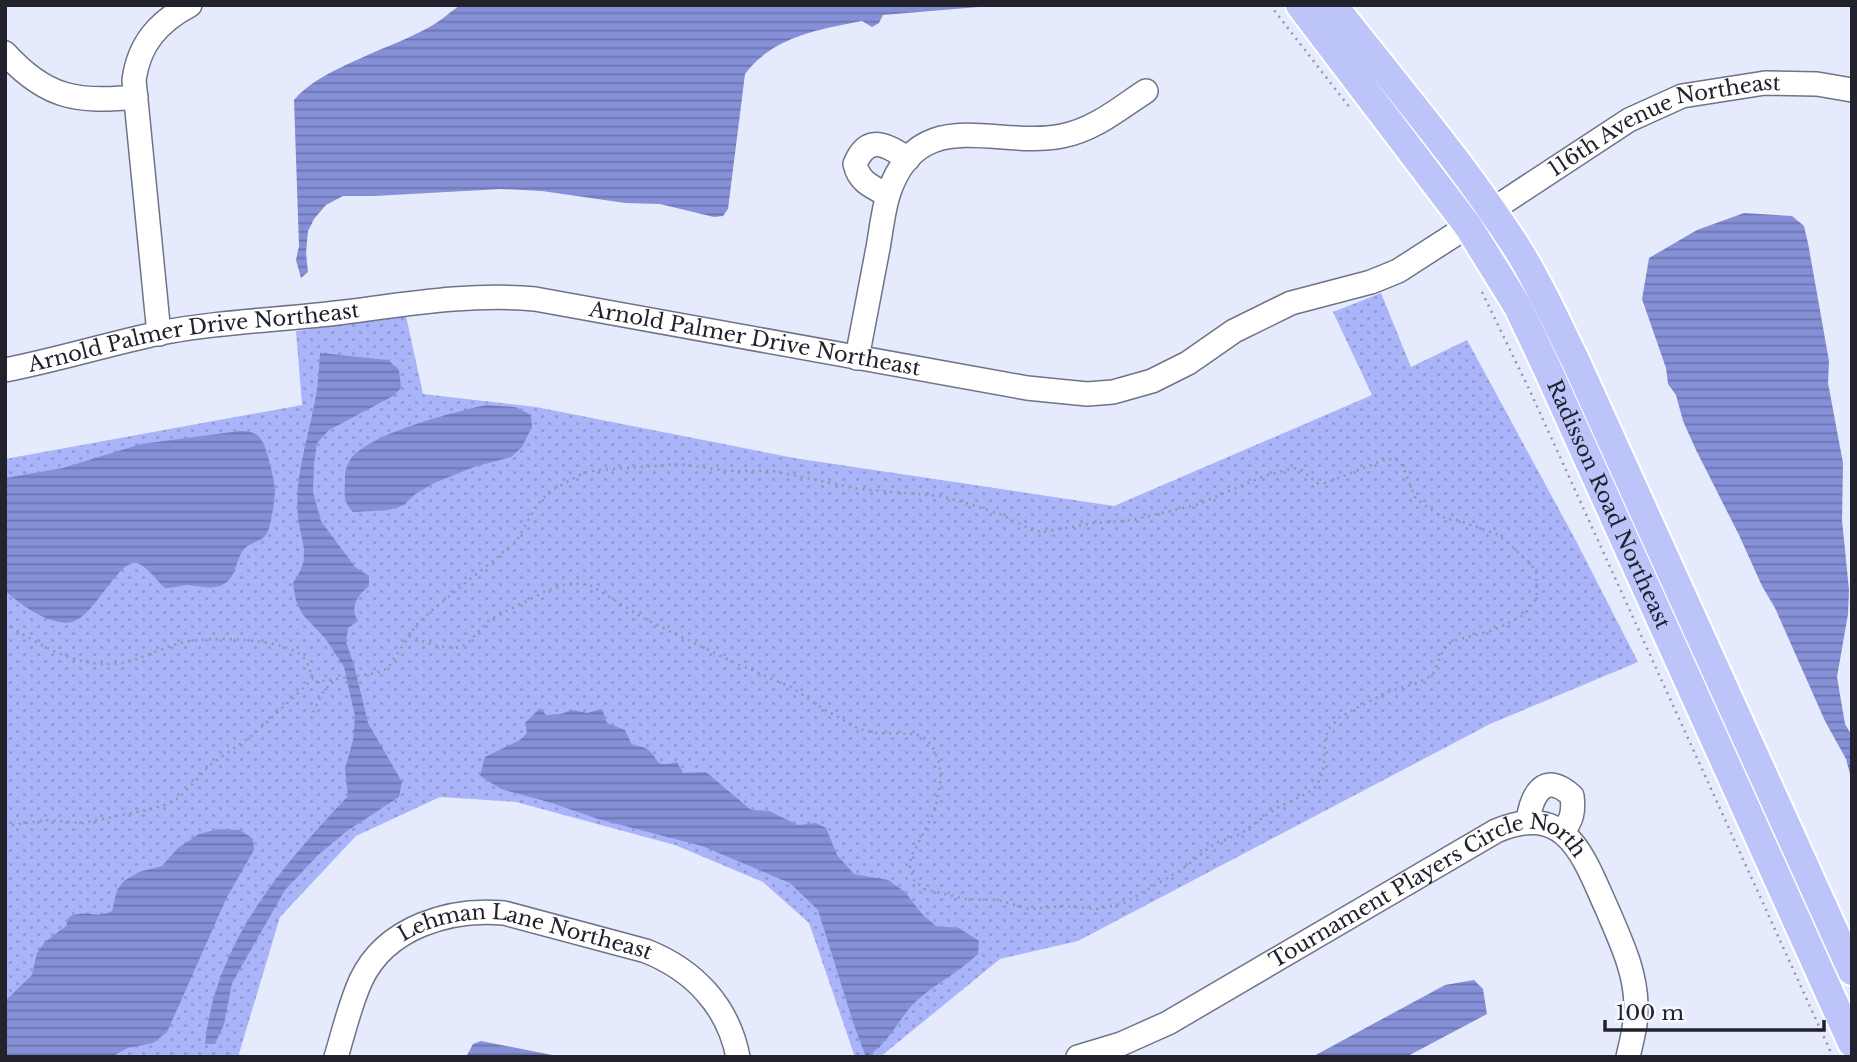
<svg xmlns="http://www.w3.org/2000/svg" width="1857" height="1062" font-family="'Libre Baskerville',serif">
<defs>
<pattern id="grass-dots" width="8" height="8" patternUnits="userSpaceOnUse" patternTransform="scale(1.75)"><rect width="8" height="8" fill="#a9b4f9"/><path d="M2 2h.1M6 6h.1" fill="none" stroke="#919ad6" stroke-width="1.8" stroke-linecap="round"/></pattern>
<pattern id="water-rules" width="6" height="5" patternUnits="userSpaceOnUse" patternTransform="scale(1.75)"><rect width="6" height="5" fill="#8590d6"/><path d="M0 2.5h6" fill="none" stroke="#6c75ae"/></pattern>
</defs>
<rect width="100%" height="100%" fill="#e6eafd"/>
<!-- grass -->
<path fill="url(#grass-dots)" d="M 1381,293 L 1411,367 L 1467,340 L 1576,541 L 1638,662 L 1490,724 L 1078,941 L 1000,959 L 880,1057 L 855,1057 L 809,923 L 763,882 L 675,845 L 516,802 L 440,797 L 356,836 L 280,917 L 238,1057 L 5,1057 L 5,459 L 302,405 L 296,331 L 406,316 L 423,394 L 536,407 L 794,458 L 1114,506 L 1372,395 L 1333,312 Z"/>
<!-- water -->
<g fill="url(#water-rules)">
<path d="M 460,5 L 1003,5 L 883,15 L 879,23 L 872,27 L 862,21 C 820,29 772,37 745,74 L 728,209 L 723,216 L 714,217 L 660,204 L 625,203 L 542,191 L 501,189 L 374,196 L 343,196 L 326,205 L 314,219 L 308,231 L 306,253 L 308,272 L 301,278 L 296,260 L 299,246 L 294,100 C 318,70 388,49 424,30 C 437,24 448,14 460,5 Z"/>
<path d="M 1744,213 L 1792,216 L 1804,226 L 1808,243 L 1829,361 L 1828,383 L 1843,463 L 1842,520 L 1849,590 L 1848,614 L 1837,677 L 1845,724 L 1852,736 L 1852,782 L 1846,759 L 1825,721 L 1775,608 L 1762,586 L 1739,535 L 1696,450 L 1683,421 L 1676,395 L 1668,384 L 1666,368 L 1642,299 L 1649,258 L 1697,230 Z"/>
<path d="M 320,353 L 388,360 L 399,370 L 401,388 L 393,396 L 329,430 L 317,443 L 314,464 L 313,492 L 321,521 L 355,567 L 369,576 L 369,586 C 358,595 349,607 358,621 L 348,628 L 346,642 L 354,665 L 368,723 L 402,782 L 399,797 L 347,831 L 318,855 L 285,890 L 232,983 L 224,1024 L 215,1044 L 205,1044 C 215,943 281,867 348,796 L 345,769 L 353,740 L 355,716 L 344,667 L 325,638 L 303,615 L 296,601 L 293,583 C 312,555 302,548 298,517 C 294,480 307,442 314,406 C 318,389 319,370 320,353 Z"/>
<path d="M 486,405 L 515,407 L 531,415 L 532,427 L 522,447 L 511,457 L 474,467 L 434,483 L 414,495 L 404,505 L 389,510 L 353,512 C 344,503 344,495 345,483 C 345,475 345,469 349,462 C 364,434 455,412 486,405 Z"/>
<path d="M 240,431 C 248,431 255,432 260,438 C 267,446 274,479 275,490 C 275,498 271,526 267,533 C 263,541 252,542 245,548 C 235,559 237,577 224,584 C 211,591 199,585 186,585 C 179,586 172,588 165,588 C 157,581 147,566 137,563 C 119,558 94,617 72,622 C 51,627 20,604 5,591 L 5,478 L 63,468 L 141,444 Z"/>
<path d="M 540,708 L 546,715 L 561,714 L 572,710 L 587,713 L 602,709 L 607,723 L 625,730 L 632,745 C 637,746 641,746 645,748 C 661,757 651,769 677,762 L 683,773 L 706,772 L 751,810 L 769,811 L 798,825 L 816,823 L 826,828 L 837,855 L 854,874 L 888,880 L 905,892 L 922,914 L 936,926 L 959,928 L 979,941 L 978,954 C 958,973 933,985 913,1004 C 897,1022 888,1044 866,1057 L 854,1025 L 818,910 L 790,883 L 702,846 L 598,819 L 552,803 L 501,789 L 480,776 L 485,757 L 520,740 L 527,733 L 525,723 Z"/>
<path d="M 219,829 L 240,830 L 253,839 L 254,850 L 227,897 L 167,1032 L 153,1043 L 128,1048 L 111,1057 L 5,1057 L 5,1001 L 32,975 L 37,953 L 45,942 L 66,926 L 69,917 C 88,908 94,920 112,911 L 117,890 L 124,881 L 139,872 L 162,866 L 178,848 L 199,834 Z"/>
<path d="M 1474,980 L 1483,989 L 1487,1014 L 1406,1057 L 1312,1057 L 1445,985 Z"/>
<path d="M 481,1041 L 562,1057 L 466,1057 L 473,1044 Z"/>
</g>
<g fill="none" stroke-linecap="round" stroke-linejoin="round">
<defs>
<g id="minor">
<path d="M 5,53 C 46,98 77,103 136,97"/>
<path d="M 888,195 C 872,187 859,182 855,164 C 868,133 887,145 908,159"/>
<path id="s1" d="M 1492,210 L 1629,120 L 1682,96 L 1765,83 L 1817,84 L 1852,90"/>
<path d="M 159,334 L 134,80 C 139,44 158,22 190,5"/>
<path d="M 857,358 C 864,321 871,284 878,248 C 881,231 883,212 888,195 C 918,102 995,149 1062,136 C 1094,130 1120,108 1146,91"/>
<path id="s2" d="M 5,370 C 57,360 108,344 160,333 C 221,321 283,320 345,312 C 408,304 472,293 535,299 L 1027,388 L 1087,394 L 1113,392 L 1152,381 L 1188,363 L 1234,331 L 1291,303 L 1371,282 L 1398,271 L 1468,226"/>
<path d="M 1528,821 C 1532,793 1545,771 1572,796 C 1574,811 1572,821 1562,832"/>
<path id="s3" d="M 336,1057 C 344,1031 350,1004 361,980 C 386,927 450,908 504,913 L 646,951 C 694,970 728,1006 738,1057"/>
<path id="s4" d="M 1078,1057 L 1121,1044 L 1168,1023 L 1496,831 C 1568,800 1584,859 1608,911 C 1621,942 1635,970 1636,1004 C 1637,1022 1632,1039 1628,1057"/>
</g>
<g id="major">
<path id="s5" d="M 1300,5 L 1468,226 L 1518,307 L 1546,366 L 1852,1043"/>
<path d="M 1333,5 C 1396,86 1462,162 1517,248 C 1540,284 1557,324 1576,362 L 1852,971"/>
</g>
</defs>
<!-- minor casing -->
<use href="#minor" stroke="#6f7387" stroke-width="26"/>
<!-- major casing -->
<use href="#major" stroke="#fff" stroke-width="32"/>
<!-- path -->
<g stroke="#9496a5" stroke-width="2.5" stroke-dasharray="2 5" stroke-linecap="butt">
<path d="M 1270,5 L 1350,108"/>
<path d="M 1482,292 L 1530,391 L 1833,1057"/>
<path d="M 5,623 C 35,642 66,662 103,664 C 134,665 152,651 180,643 C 206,636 286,637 304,658 C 310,665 310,675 315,682 L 377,673 L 388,668 L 417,624 L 431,611 L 516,542 L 537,505 L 549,492 L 583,473 L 598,470 L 680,464 L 728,471 L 773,471 L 859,489 L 940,496 L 960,501 L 1002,515 L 1032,530 L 1042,532 L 1094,523 L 1132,520 L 1196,505 L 1264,476 L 1294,468 L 1303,471 L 1317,483 L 1326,483 L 1386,459 L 1396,459 L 1402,465 L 1415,497 L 1424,505 L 1446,519 L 1457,520 L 1499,535 L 1532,565 L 1536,573 L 1537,598 L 1524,615 L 1494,630 L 1453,641 L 1445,646 L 1433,674 L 1420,682 L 1387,692 L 1340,717 L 1328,730 L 1325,741 L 1324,766 L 1321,778 L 1313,790 L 1275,809 L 1240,834 L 1214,844 L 1181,870 L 1124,903 L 1098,909 L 1063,906 L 1030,909 L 998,900 L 965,899 L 924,889 L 914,880 L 910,868 L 911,857 L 935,810 L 941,779 L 939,762 L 933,748 L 926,739 L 916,734 L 876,733 L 859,729 L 822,708 L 791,687 L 733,662 L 645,619 L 590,585 L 569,583 L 546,591 L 489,620 L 467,644 L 456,648 L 436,646 L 409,636"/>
<path d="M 313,712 L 322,694 L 334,679"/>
<path d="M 5,826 L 46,820 L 83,823 L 152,809 L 170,803 L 181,796 L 210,765 L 253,735 L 313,679"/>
</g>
<!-- minor -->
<use href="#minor" stroke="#fff" stroke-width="23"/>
<!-- major -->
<use href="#major" stroke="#bcc4fa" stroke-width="28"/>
</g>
<g text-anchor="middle" stroke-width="7" stroke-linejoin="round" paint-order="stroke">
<!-- street labels -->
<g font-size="21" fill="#21222b" stroke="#f7f8fd">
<text dy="7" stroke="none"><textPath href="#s1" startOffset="196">116th Avenue Northeast</textPath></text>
<text dy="7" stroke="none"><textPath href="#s2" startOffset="192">Arnold Palmer Drive Northeast</textPath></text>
<text dy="7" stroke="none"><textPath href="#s2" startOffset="760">Arnold Palmer Drive Northeast</textPath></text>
<text dy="7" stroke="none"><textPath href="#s5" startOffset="590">Radisson Road Northeast</textPath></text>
<text dy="7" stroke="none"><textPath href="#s4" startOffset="396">Tournament Players Circle North</textPath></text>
<text dy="7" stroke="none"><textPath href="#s3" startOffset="271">Lehman Lane Northeast</textPath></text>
</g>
</g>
<!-- border -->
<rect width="1857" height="1062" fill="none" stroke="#21222b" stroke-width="14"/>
<!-- scale -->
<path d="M1605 1020v10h219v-10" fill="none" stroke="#21222b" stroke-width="3.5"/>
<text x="1616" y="1020" font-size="21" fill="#21222b" stroke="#f7f8fd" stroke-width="5" paint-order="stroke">100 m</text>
</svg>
